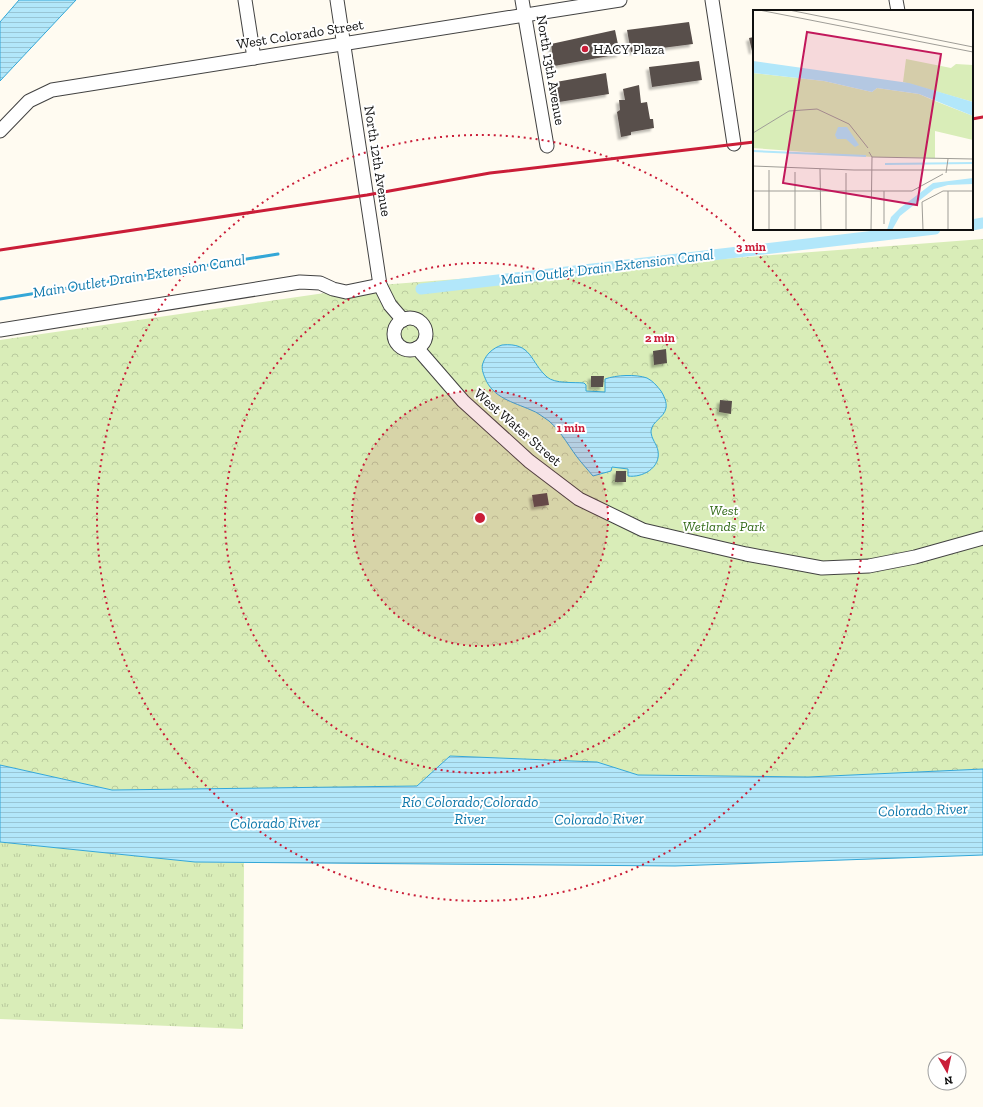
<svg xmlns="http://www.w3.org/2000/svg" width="983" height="1107" font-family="'Zilla Slab',serif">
<defs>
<pattern id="grass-tufts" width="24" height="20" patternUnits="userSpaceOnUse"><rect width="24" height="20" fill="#d9edb8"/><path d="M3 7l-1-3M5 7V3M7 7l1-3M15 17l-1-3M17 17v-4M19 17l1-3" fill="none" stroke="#b9ca9d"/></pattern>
<pattern id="park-crowns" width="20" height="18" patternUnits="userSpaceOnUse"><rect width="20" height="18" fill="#d9edb8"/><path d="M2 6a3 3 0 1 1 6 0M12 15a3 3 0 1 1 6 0" fill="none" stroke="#b9ca9d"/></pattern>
<pattern id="water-rules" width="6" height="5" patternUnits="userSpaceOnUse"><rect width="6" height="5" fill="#b2e7fa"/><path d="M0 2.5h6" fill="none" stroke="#98c5d5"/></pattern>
<filter id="shadow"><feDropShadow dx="-3" dy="3" stdDeviation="1" flood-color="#0004"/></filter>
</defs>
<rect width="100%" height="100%" fill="#fffbf1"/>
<!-- grass -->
<path fill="url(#grass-tufts)" d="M 0,842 L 195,862 L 244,863 L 243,1029 L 0,1019 Z"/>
<!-- park -->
<path fill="url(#park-crowns)" d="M 983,239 L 983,769 L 808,777 L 638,775 L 597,762 L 450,756 L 417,786 L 112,790 L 0,765 L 0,340 L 380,285 Z"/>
<!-- water -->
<g fill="url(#water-rules)" stroke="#34a7d7">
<path d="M 19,0 L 76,0 L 0,81 L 0,22 Z"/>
<path d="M 502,345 C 532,342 530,362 547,377 C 555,384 574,382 584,383 L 586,385 L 586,391 L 605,392 L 605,379 C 616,375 636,374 647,378 C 653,381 657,386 661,391 C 664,396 667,402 666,408 C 664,418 652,421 651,431 C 651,439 657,444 658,451 C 661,468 642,478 628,476 L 628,469 L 612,467 L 611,471 L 593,476 C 589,471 585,467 581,462 C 570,449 562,432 549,421 C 543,417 537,412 531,410 C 513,402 493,398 485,378 C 483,373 481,368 483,363 C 486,354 493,348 502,345 Z"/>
<path d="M 450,756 L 597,762 L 638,775 L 808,777 L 983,769 L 983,855 L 675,866 L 195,862 L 0,842 L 0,765 L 112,790 L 417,786 Z"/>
</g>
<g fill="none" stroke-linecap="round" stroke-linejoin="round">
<!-- stream -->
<path stroke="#34a7d7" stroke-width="3" d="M 0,299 L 278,254"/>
<!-- canal -->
<g stroke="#b2e7fa" stroke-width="11">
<path d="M 972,225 L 983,223"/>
<path d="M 421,289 L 935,229"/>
</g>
</g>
<!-- building -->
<g fill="#594f4b" filter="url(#shadow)">
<path d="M 689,22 L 693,44 L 631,52 L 627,30 Z"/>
<path d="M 615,30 L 620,54 L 554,66 L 551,44 Z"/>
<path d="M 754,37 L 754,51 L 752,51 L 749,38 Z"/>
<path d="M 699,61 L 702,80 L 652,87 L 649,67 Z"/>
<path d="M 606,73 L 609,94 L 559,102 L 556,82 Z"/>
<path d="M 639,85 L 641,103 L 647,102 L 650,119 L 653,119 L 654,128 L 631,132 L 631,135 L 621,137 L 617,112 L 620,110 L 619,100 L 625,100 L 623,89 Z"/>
<path d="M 666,349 L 667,363 L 654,365 L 653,351 Z"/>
<path d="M 591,376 L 604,376 L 603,387 L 591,387 Z"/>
<path d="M 720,400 L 732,401 L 731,414 L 719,412 Z"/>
<path d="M 616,471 L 626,471 L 626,482 L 615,482 Z"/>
<path d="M 547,493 L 549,505 L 534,507 L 532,495 Z"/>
</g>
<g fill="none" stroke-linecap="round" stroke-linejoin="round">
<defs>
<g id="street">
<path d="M 245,0 L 254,58"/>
<path d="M 337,0 L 380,285 L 390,305 L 403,320"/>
<path d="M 522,0 L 547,146"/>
<path d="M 712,0 L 734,144"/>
<path d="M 896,0 L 898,11"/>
<path d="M 0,131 L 29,101 L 52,90 L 620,0"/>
<circle cx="410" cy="334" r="16"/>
<path d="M 0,330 L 300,282 L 320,283 L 333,289 L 346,292 L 380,285"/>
<path d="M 417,348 L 463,401 L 529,461 L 579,499 L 643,530 L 746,554 L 822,568 L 869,566 L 915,557 L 983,538"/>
</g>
</defs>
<!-- street casing -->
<use href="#street" stroke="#424242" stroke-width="15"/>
<!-- street -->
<use href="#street" stroke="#fff" stroke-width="13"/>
<!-- rail -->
<g stroke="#ca1d38" stroke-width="3">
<path d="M 972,119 L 983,117"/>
<path d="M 0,250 L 367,195 L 490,173 L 754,142"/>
</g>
</g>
<!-- distance rings -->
<circle cx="480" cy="518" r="128" fill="#ca1d38" fill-opacity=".12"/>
<g fill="none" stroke="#ca1d38" stroke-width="2" stroke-dasharray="2 4">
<circle cx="480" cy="518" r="128"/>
<circle cx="480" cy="518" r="255"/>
<circle cx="480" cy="518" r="383"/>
</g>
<!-- markers -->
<circle fill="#ca1d38" stroke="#fff" stroke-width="1.5" cx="585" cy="49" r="4"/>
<g text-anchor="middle" stroke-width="4" stroke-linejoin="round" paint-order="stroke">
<!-- street labels -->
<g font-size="14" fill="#0f0f0f" stroke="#fff">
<text transform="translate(300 34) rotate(-9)" y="5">West Colorado Street</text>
<text transform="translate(551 70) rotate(80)" y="5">North 13th Avenue</text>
<text transform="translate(378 161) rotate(81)" y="5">North 12th Avenue</text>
<text transform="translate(518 427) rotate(41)" y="5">West Water Street</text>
</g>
<!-- poi labels -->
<g font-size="14" fill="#0f0f0f" stroke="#fff" text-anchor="start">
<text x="593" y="54">HACY Plaza</text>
</g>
<!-- park labels -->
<g font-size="14" font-style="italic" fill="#346c1a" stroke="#fff">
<text x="724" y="515">West<tspan x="724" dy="16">Wetlands Park</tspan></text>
</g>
<!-- water labels -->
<g font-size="15" font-style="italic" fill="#0f78ab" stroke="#fff">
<text transform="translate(607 267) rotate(-7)" y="5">Main Outlet Drain Extension Canal</text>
<text transform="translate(139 276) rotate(-9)" y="5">Main Outlet Drain Extension Canal</text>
<text x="470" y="807">Río Colorado;Colorado<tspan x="470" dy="17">River</tspan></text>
<text transform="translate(923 810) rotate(-2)" y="5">Colorado River</text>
<text transform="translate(599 819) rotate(-1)" y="5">Colorado River</text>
<text transform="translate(275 823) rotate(-1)" y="5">Colorado River</text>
</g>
</g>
<!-- overview -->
<g transform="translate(753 10)">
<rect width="220" height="220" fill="#fffbf1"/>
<path d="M 153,49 L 198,58 L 203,54 L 220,55 L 220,92 L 150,72 Z" fill="#d9edb8"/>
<path d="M 182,91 L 220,106 L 220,130 L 182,121 Z" fill="#d9edb8"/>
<path d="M 0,63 L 71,71 L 119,82 L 124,78 L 166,84 L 182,91 L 182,148 L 119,147 L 0,138 Z" fill="#d9edb8"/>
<path d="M 0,51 L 156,73 L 220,92 L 220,106 L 166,84 L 124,78 L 119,82 L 71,71 L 0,63 ZM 85,117 L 94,117 L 106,135 L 102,137 L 93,129 L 84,129 L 82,125 ZM 220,168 L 220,174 L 195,175 L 181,179 L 147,206 L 139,220 L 134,220 L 138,207 L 147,198 L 180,173 Z" fill="#b2e7fa"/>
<path fill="none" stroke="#b2e7fa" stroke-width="2" d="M 0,141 L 113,146M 132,154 L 220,153"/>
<path fill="none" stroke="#9f9d97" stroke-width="1" d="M 6,0 L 220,42M 36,0 L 220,37M 0,123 L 36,101 L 64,99 L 96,114 L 115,138M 116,142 L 119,147 L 118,220M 119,147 L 220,149M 0,156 L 101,160 L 220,160M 67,159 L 68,220M 42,162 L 42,220M 93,163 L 93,220M 193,163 L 195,149M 0,181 L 159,181 L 190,164M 131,181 L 131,214M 195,181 L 195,220M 16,220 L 16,160M 170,220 L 169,192 L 190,181 L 220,181"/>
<path fill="#c2185b" fill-opacity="0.15" stroke="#c2185b" stroke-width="2" d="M 54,22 L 188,44 L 164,195 L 30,173 Z"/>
<rect width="220" height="220" fill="none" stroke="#0f0f0f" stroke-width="2"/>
</g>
<circle cx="480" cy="518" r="6" fill="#ca1d38" stroke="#fff" stroke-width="2"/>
<g font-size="12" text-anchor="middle" font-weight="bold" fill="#ca1d38" stroke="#fff" stroke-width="4" stroke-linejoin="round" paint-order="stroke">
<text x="751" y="251">3 min</text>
<text x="660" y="342">2 min</text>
<text x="571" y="432">1 min</text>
</g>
<!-- north arrow -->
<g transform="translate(947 1071) rotate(171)"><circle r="19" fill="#ffffff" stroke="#9f9f9f"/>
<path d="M0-3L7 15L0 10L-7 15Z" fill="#ca1d38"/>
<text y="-6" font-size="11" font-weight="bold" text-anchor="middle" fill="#0f0f0f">N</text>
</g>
</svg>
